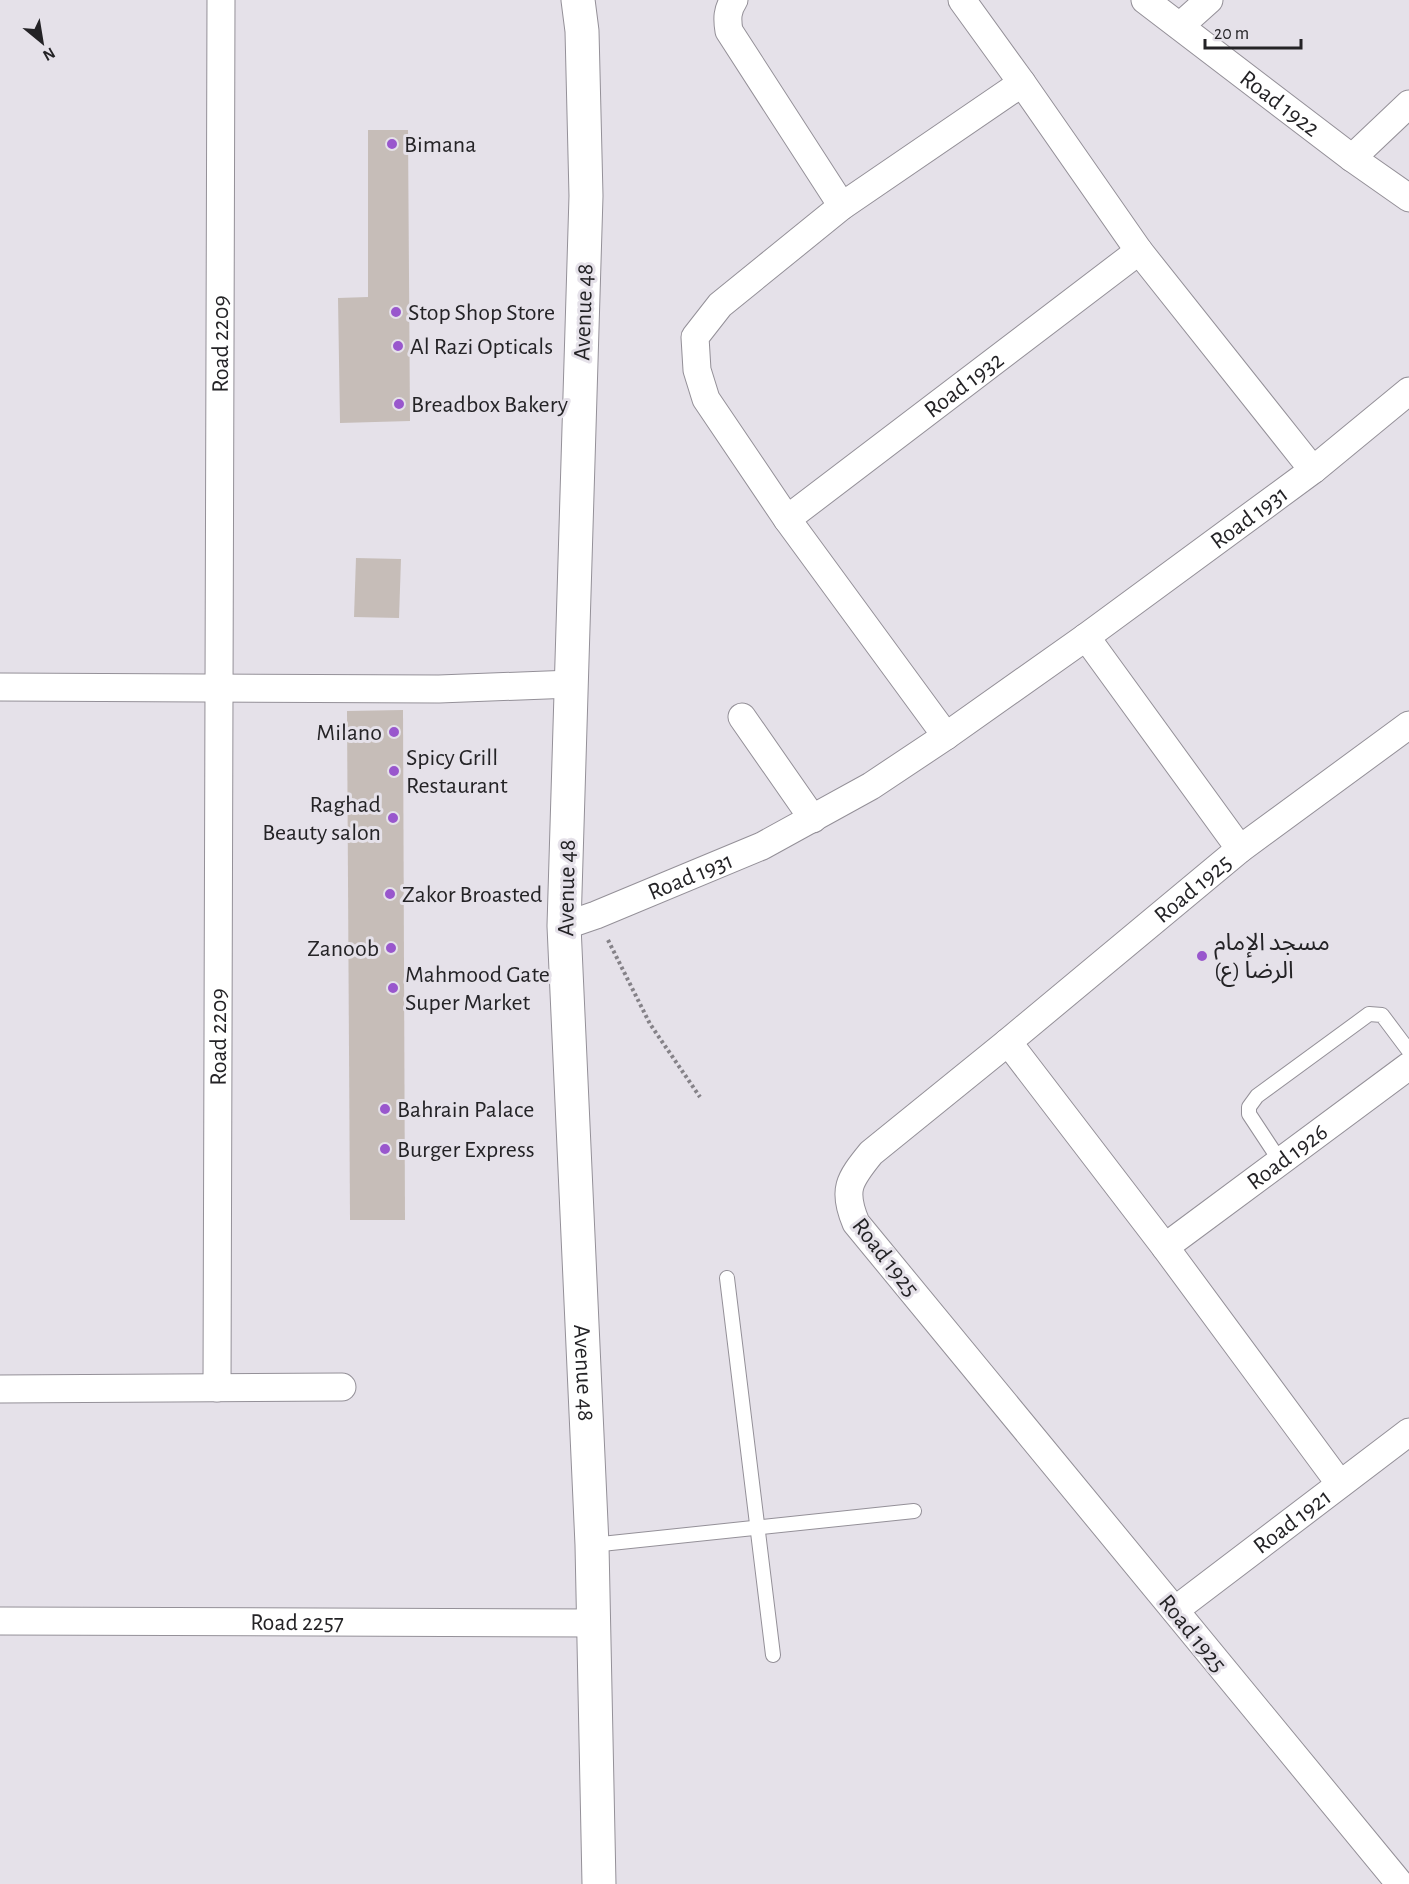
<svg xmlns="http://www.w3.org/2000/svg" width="1409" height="1884" font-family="'Alegreya Sans','Noto Sans Arabic',sans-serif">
<rect width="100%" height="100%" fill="#e5e1e9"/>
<!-- building -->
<g fill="#c6bdb8">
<path d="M 368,130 L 408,130 L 410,421 L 340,423 L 338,298 L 368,297 Z"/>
<path d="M 356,558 L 401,559 L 399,618 L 354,617 Z"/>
<path d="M 403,710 L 405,1220 L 350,1220 L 347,711 Z"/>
</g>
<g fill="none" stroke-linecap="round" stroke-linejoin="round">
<defs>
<g id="service">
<path d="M 1280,1161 L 1249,1114 L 1249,1107 L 1257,1096 L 1369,1014 L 1382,1015 L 1409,1051"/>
<path d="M 727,1278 L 773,1655"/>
<path d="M 592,1545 L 914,1511"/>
</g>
<g id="minor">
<path d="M 734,0 C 727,10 727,19 729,31 L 842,206"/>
<path d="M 962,0 L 1022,83 L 1139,251 L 1313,470"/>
<path id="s1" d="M 1145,0 L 1352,158 L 1409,198"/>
<path d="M 1180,26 L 1209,0"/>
<path d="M 1352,158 L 1409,104"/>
<path id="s2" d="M 787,519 L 1139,251"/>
<path d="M 1086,637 L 1240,849"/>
<path d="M 0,687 L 439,689 L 572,684"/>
<path d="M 742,717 L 813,819"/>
<path d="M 946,736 L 787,519 L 706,399 L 697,370 L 695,337 L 720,305 L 842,206 L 1022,83"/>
<path id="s3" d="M 564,926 L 596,915 L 762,846 L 871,786 L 946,736 L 1086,637 L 1313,470 L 1409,391"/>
<path d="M 1008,1042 L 1165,1247 L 1340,1484"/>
<path id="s4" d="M 1165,1247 L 1409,1066"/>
<path id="s5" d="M 217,1388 L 221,0"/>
<path d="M 0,1389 L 342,1387"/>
<path id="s6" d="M 1175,1610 L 1409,1432"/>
<path id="s7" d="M 0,1621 L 595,1623"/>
<path id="s8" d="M 1400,1884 L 856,1223 C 842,1190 849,1180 871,1153 L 1008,1042 L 1240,849 L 1409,725"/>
</g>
<g id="tertiary">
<path id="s9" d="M 578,0 L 582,31 L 586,196 L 564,926 L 592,1545 L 599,1884"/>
</g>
</defs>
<!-- service casing -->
<use href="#service" stroke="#949098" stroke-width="16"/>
<!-- minor casing -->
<use href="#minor" stroke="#949098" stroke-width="29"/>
<!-- tertiary casing -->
<use href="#tertiary" stroke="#949098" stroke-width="35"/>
<!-- path -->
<path stroke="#858288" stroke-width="4" stroke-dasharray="3 3" stroke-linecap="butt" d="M 608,940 L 650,1024 L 700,1097"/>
<!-- service -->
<use href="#service" stroke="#fff" stroke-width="14"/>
<!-- minor -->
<use href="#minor" stroke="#fff" stroke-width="27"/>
<!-- tertiary -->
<use href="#tertiary" stroke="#fff" stroke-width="33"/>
</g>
<!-- markers -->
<g fill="#9957cd" stroke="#e5e1e9" stroke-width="2">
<circle cx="392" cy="144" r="6"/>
<circle cx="396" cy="312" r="6"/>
<circle cx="398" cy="346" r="6"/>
<circle cx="399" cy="404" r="6"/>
<circle cx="394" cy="732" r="6"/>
<circle cx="394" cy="771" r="6"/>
<circle cx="393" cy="818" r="6"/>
<circle cx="390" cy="894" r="6"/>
<circle cx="391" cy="948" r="6"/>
<circle cx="1202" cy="956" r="6"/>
<circle cx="393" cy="988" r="6"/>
<circle cx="385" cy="1109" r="6"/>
<circle cx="385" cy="1149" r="6"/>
</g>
<g text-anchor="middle" stroke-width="6" stroke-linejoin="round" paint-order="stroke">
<!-- street labels -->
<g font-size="24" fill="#242326" stroke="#e5e1e9">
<text dy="8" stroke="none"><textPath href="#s1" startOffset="170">Road 1922</textPath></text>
<text transform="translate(583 312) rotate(-88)" y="8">Avenue 48</text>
<text dy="8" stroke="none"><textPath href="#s5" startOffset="1044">Road 2209</textPath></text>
<text dy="8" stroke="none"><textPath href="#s2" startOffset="222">Road 1932</textPath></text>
<text dy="8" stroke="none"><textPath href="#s3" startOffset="802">Road 1931</textPath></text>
<text dy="8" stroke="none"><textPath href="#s3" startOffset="136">Road 1931</textPath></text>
<text transform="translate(566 888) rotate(-89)" y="8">Avenue 48</text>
<text dy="8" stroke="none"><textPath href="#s8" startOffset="1350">Road 1925</textPath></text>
<text dy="8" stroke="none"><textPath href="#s5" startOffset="351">Road 2209</textPath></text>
<text dy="8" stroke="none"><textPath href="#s4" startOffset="152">Road 1926</textPath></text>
<text transform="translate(886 1257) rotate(52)" y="8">Road 1925</text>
<text dy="8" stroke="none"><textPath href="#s9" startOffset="1374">Avenue 48</textPath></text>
<text dy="8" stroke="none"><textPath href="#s6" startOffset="147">Road 1921</textPath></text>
<text dy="8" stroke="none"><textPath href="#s7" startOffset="297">Road 2257</textPath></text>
<text transform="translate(1193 1633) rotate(51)" y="8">Road 1925</text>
</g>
<!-- poi labels -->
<g font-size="24" fill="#242326" stroke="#e5e1e9" text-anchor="start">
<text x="404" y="152">Bimana</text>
<text x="408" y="320">Stop Shop Store</text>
<text x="410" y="354">Al Razi Opticals</text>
<text x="411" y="412">Breadbox Bakery</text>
<text x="382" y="740" text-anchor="end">Milano</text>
<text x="406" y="765">Spicy Grill<tspan x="406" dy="28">Restaurant</tspan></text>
<text x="381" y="812" text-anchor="end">Raghad<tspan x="381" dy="28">Beauty salon</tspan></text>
<text x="402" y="902">Zakor Broasted</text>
<text x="1214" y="950">مسجد الإمام<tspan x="1214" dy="28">الرضا (ع)</tspan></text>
<text x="379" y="956" text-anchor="end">Zanoob</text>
<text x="405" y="982">Mahmood Gate<tspan x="405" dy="28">Super Market</tspan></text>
<text x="397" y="1117">Bahrain Palace</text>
<text x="397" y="1157">Burger Express</text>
</g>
</g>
<!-- north arrow -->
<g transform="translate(42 42) rotate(150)" stroke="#e5e1e9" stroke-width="4.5" paint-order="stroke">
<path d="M0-4.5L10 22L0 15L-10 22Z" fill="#242326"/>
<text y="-9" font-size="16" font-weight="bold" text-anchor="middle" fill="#242326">N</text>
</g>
<!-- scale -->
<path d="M1205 39v9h96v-9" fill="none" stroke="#242326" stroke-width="3"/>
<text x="1214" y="39" font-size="18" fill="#242326" stroke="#e5e1e9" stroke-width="4.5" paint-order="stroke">20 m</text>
</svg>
